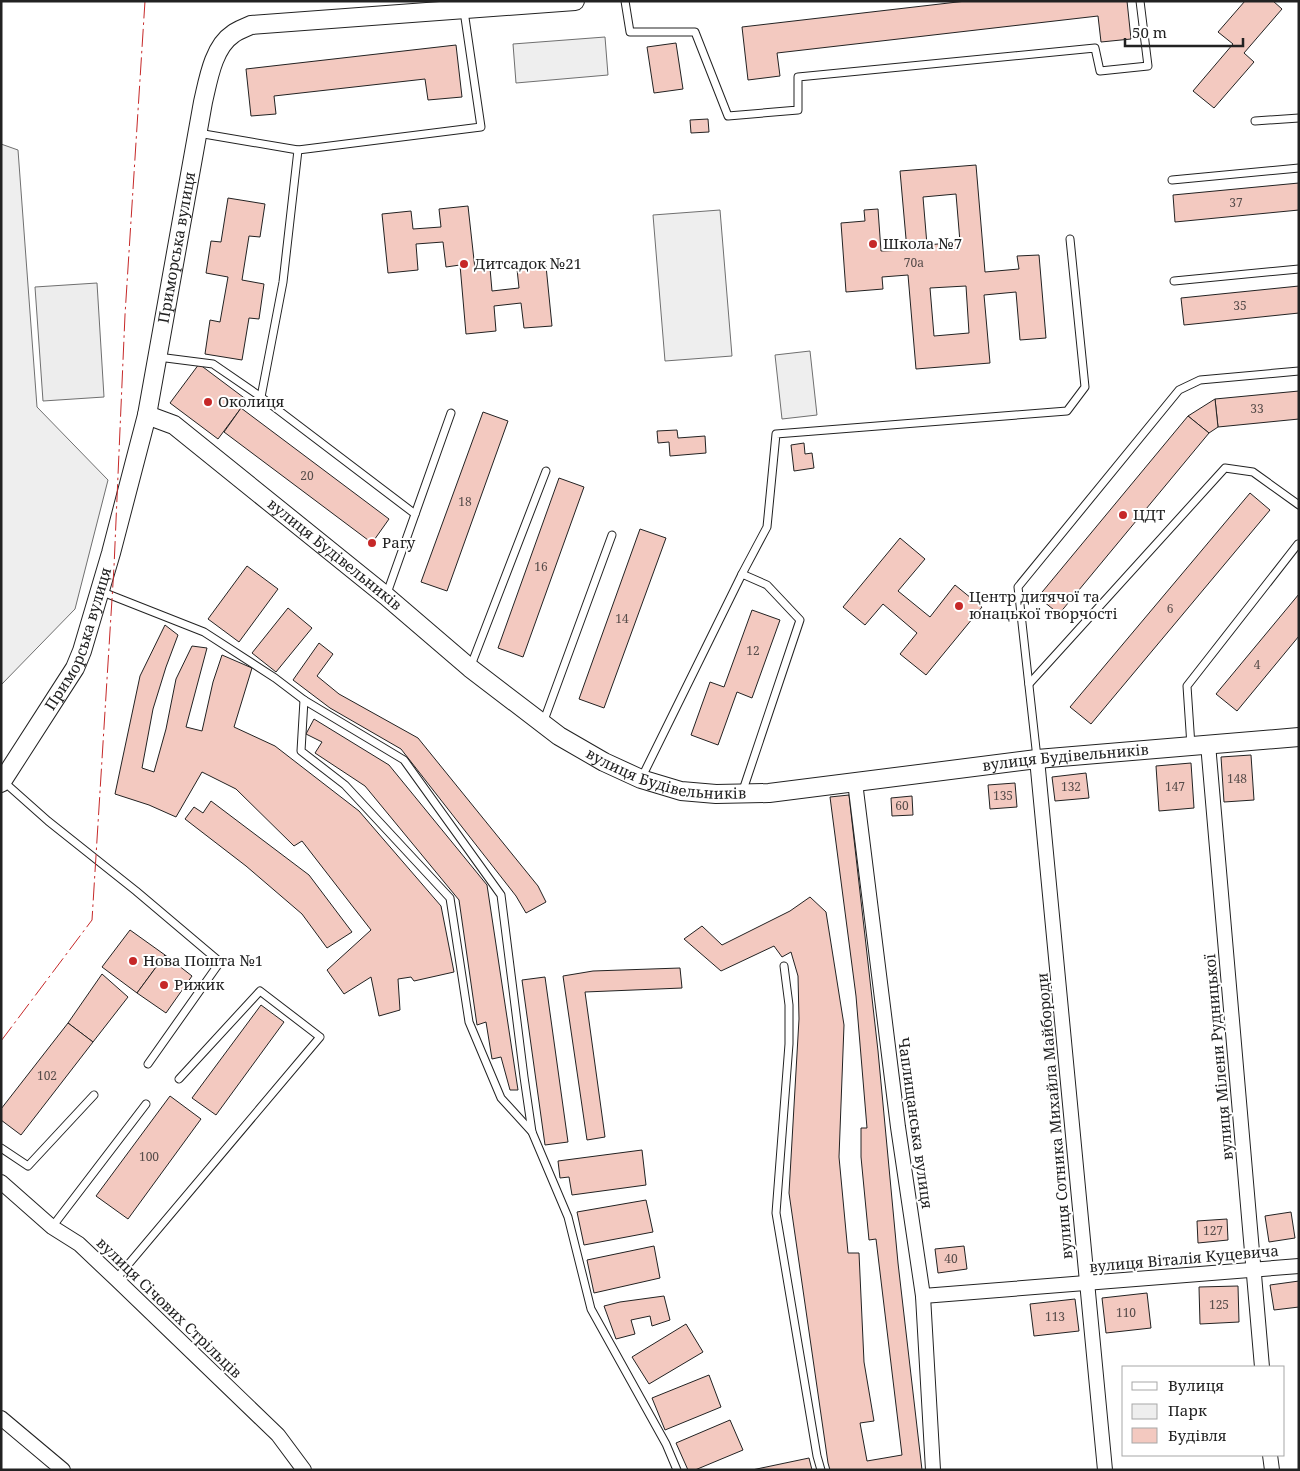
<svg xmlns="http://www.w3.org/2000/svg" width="1300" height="1471" font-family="'Noto Serif',serif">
<rect width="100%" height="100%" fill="#fff"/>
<!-- green -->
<g fill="#eee" stroke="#6f6f6f">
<path d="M 605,37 L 608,75 L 516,83 L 513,44 Z"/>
<path d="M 1,144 L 18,150 L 37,407 L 108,480 L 75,609 L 1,685 Z"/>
<path d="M 720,210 L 732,356 L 665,361 L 653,215 Z"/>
<path d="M 810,351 L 817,415 L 782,419 L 775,355 Z"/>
</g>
<!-- parking -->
<path fill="#ededed" stroke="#6f6f6f" d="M 97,283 L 104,397 L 43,401 L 35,287 Z"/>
<!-- building -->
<g fill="#f3c9c0" stroke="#222" fill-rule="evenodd">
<path d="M 966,1 L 1127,1 L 1131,39 L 1101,42 L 1098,16 L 777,53 L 780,76 L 748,80 L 742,27 Z"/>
<path d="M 1245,1 L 1273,1 L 1282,9 L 1244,53 L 1254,62 L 1214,108 L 1193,91 L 1233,44 L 1218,32 Z"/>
<path d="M 676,43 L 683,89 L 654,93 L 647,47 Z"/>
<path d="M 456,45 L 462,97 L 428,100 L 425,79 L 274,96 L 276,114 L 251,116 L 246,69 Z"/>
<path d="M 708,119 L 709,132 L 691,133 L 690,120 Z"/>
<path d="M 976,165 L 985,272 L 1019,269 L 1017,256 L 1039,255 L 1046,338 L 1020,340 L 1016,292 L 984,295 L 990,363 L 916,369 L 908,275 L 882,277 L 883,289 L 846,292 L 841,223 L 865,221 L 864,210 L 878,209 L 881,251 L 907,250 L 900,171 ZM 956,194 L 960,242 L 927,245 L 923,197 ZM 966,286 L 969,333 L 934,336 L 930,288 Z"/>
<path d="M 1299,183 L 1299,210 L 1175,222 L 1173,195 Z"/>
<path d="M 228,198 L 265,204 L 260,237 L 249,236 L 242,280 L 264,284 L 259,319 L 249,318 L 242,360 L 205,354 L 210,320 L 220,322 L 228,277 L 206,273 L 211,241 L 221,242 Z"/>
<path d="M 468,206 L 475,269 L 490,268 L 492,291 L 519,288 L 517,269 L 546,266 L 552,326 L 524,328 L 521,303 L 494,306 L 496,331 L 466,334 L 460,265 L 446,267 L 443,242 L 416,244 L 418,270 L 388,273 L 382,214 L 411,211 L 413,229 L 441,227 L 439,209 Z"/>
<path d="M 1299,286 L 1299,313 L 1184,325 L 1181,298 Z"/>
<path d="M 199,364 L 247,400 L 218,439 L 170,403 Z"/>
<path d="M 1299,391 L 1299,419 L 1218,427 L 1215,399 Z"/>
<path d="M 1215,399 L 1218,427 L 1209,433 L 1188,416 Z"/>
<path d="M 241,408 L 389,519 L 372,543 L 224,432 Z"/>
<path d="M 483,412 L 508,421 L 447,591 L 421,582 Z"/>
<path d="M 1188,416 L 1209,433 L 1059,614 L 1038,597 Z"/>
<path d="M 677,430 L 678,438 L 705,436 L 706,453 L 670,456 L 669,442 L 658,443 L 657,431 Z"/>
<path d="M 804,443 L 805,454 L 812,453 L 814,468 L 794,471 L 791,445 Z"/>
<path d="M 559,478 L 584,487 L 523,657 L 498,648 Z"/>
<path d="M 1250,493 L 1270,510 L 1091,724 L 1070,707 Z"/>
<path d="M 640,529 L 666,538 L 604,708 L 579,699 Z"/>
<path d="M 900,538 L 925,559 L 898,591 L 930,617 L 955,585 L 982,607 L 926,675 L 900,654 L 917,633 L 883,604 L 865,625 L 843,607 Z"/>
<path d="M 247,566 L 278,589 L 239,642 L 208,619 Z"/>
<path d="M 1299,594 L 1299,636 L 1237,711 L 1216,694 Z"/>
<path d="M 288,608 L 312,628 L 276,672 L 252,653 Z"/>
<path d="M 752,610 L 780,620 L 752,698 L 737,692 L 718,745 L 691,735 L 710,682 L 724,687 Z"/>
<path d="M 165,625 L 178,635 L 166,667 L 153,709 L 142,768 L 154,772 L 166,729 L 176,679 L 192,646 L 207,648 L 186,727 L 202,731 L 213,682 L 222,655 L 252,668 L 234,727 L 275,746 L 359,811 L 441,906 L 454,972 L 414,981 L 411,977 L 398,979 L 400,1010 L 379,1016 L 371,977 L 344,994 L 327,970 L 371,930 L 302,841 L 294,846 L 236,789 L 202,772 L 176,817 L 149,805 L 115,794 L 140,676 Z"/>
<path d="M 319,643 L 333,654 L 317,676 L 339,694 L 418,738 L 538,886 L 546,902 L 526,913 L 516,896 L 401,749 L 330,708 L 293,680 Z"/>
<path d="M 314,719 L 389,765 L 487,885 L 518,1090 L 510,1090 L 501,1057 L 492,1059 L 486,1022 L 477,1025 L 459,900 L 365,786 L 315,753 L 322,742 L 306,734 Z"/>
<path d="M 1251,755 L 1254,800 L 1224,802 L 1221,757 Z"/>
<path d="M 1191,763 L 1194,808 L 1159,811 L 1156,766 Z"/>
<path d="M 1086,773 L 1089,798 L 1055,801 L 1052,777 Z"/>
<path d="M 1015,783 L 1017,807 L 990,809 L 988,785 Z"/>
<path d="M 849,795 L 878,1051 L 898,1263 L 922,1470 L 830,1470 L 828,1463 L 789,1193 L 799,1019 L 798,976 L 791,952 L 782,957 L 774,946 L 721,971 L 684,939 L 702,926 L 722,945 L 790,911 L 810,897 L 826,912 L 844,1025 L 839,1157 L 848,1253 L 859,1253 L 864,1362 L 874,1421 L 860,1423 L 867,1461 L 902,1455 L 876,1239 L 869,1240 L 861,1157 L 861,1128 L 867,1128 L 856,996 L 830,797 Z"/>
<path d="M 912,796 L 913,815 L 892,816 L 891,798 Z"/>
<path d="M 211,801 L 309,875 L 352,932 L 327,948 L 302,914 L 246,866 L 185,819 L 194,807 L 203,813 Z"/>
<path d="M 130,930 L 165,955 L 137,993 L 102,967 Z"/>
<path d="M 165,955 L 192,976 L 166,1013 L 137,993 Z"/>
<path d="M 680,968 L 682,988 L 585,992 L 605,1137 L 587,1140 L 563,976 L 593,971 Z"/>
<path d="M 102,974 L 128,997 L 93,1042 L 68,1023 Z"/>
<path d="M 545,977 L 568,1142 L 545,1145 L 522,980 Z"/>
<path d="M 261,1005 L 284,1022 L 216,1115 L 192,1098 Z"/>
<path d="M 68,1023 L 93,1042 L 21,1135 L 1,1120 L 1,1109 Z"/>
<path d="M 170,1096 L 201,1119 L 128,1219 L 96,1196 Z"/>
<path d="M 642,1150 L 646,1185 L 572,1195 L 569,1177 L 560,1178 L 558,1161 Z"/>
<path d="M 646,1200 L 653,1232 L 584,1245 L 577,1212 Z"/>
<path d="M 1291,1212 L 1295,1238 L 1269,1242 L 1265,1216 Z"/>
<path d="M 1227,1219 L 1228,1240 L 1198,1243 L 1197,1221 Z"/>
<path d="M 654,1246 L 660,1278 L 594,1293 L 587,1260 Z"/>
<path d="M 964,1246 L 967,1269 L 938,1273 L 935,1249 Z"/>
<path d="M 1299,1281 L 1299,1307 L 1274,1310 L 1270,1285 Z"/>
<path d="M 1238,1286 L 1239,1322 L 1200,1324 L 1199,1287 Z"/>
<path d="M 1147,1293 L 1151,1328 L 1106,1333 L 1102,1298 Z"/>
<path d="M 664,1296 L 670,1320 L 652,1326 L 650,1316 L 631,1320 L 635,1334 L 616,1339 L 604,1306 L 620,1302 Z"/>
<path d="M 1075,1299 L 1079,1331 L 1034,1336 L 1030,1304 Z"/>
<path d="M 686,1324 L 703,1352 L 649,1384 L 632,1357 Z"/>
<path d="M 709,1375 L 721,1407 L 665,1430 L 652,1398 Z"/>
<path d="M 730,1420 L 743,1450 L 695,1470 L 688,1470 L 676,1443 Z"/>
<path d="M 809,1458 L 812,1470 L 752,1470 Z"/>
</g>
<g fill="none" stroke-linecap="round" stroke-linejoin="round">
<defs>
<g id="service">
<path d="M 625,1 L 630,32 L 695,32 L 728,116 L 798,110 L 798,77 L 1095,48 L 1100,71 L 1148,66 L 1140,1"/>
<path d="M 1255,121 L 1299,118"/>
<path d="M 198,133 L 298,150 L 283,282 L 261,397"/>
<path d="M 298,150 L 481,127 L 464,11"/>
<path d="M 1172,180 L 1299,168"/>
<path d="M 1174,281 L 1299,269"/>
<path d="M 158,357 L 213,364 L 261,397 L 415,514"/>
<path d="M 742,574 L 767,527 L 776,434 L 1067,411 L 1085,387 L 1070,239"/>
<path d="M 100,591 L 204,632 L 275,678 L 304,700 L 404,760 L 501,895 L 524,1077 L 532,1132 L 568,1217 L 591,1309 L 666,1444 L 677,1470"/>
<path d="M 386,596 L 451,413"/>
<path d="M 470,668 L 546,471"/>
<path d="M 1029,684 L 1225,468 L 1253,472 L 1299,505"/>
<path d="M 304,700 L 301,751 L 345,785 L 450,898 L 469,1022 L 501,1098 L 532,1132"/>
<path d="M 543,723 L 612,535"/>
<path d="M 1191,746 L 1187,686 L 1298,544"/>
<path d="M 1037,758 L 1018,587 L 1179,390 L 1200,380 L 1299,371"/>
<path d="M 641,779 L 742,574 L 767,585 L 800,620 L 742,793"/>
<path d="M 3,781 L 48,821 L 136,891 L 220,962 L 148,1064"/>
<path d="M 784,966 L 789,1005 L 789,1044 L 776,1213 L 817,1456 L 821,1470"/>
<path d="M 1,1148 L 28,1166 L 94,1095"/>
<path d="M 52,1227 L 146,1104"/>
<path d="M 116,1279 L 320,1037 L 260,991 L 179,1079"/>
</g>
<g id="minor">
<path d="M 1208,744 L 1262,1367"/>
<path d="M 1037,759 L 1105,1470"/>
<path d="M 855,782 L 898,1127 L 923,1296 L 933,1470"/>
<path d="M 1,1182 L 52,1227 L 79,1244 L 116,1279 L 278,1435 L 304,1470"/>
<path d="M 923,1296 L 1299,1266"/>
<path d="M 1,1418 L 63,1470"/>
<path d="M 1270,1455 L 1272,1470"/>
</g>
<g id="tertiary">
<path id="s1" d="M 147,415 L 174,425 L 386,596 L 470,668 L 559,736 L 604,762 L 641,779 L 681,791 L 716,794 L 769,793 L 1037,759 L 1299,737"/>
<path id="s2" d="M 1,783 L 75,668 L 82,651 L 111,553 L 147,415 L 203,102 C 208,81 213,47 233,34 C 238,30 245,28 251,25 L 575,1"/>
</g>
</defs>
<!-- service casing -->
<use href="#service" stroke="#222" stroke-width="9"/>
<!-- minor casing -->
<use href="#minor" stroke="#222" stroke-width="16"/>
<!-- tertiary casing -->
<use href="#tertiary" stroke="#222" stroke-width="20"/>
<!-- service -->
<use href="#service" stroke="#fff" stroke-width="7"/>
<!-- minor -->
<use href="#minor" stroke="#fff" stroke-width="14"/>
<!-- tertiary -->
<use href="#tertiary" stroke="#fff" stroke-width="18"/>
<!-- power -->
<path stroke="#c62828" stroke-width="1" stroke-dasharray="18 4 2.5 4" stroke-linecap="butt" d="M 1,1041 L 92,920 L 114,567 L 125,315 L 145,1"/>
</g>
<!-- markers -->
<g fill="#c62828" stroke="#fff" stroke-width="2">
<circle cx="873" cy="244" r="5"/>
<circle cx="464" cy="264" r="5"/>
<circle cx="208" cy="402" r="5"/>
<circle cx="1123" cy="515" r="5"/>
<circle cx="372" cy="543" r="5"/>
<circle cx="959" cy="606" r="5"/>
<circle cx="133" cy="961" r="5"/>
<circle cx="164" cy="985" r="5"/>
</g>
<g text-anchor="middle" stroke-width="4" stroke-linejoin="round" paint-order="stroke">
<!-- number labels -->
<g font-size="12" fill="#564c4a">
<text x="1236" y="207">37</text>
<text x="914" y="267">70а</text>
<text x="1240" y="310">35</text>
<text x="1257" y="413">33</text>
<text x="307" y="480">20</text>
<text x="465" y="506">18</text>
<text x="541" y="571">16</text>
<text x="1170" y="613">6</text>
<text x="622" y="623">14</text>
<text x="753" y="655">12</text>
<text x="1257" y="669">4</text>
<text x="1237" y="783">148</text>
<text x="1071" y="791">132</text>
<text x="1175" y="791">147</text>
<text x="1003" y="800">135</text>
<text x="902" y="810">60</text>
<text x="47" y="1080">102</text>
<text x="149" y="1161">100</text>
<text x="1213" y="1235">127</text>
<text x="951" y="1263">40</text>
<text x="1219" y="1309">125</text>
<text x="1126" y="1317">110</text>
<text x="1055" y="1321">113</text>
</g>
<!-- poi labels -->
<g font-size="15" fill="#222" stroke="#fff" text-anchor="start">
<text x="883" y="249">Школа №7</text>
<text x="474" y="269">Дитсадок №21</text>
<text x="218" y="407">Околиця</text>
<text x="1133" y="520">ЦДТ</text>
<text x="382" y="548">Рагу</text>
<text x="969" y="602">Центр дитячої та<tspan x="969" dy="17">юнацької творчості</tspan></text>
<text x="143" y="966">Нова Пошта №1</text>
<text x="174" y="990">Рижик</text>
</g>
<!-- street labels -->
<g font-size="15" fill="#222" stroke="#fff">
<text dy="5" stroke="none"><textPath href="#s2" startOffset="570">Приморська вулиця</textPath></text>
<text dy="5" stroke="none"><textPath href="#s1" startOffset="235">вулиця Будівельників</textPath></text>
<text dy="5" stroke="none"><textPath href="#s2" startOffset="165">Приморська вулиця</textPath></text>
<text dy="5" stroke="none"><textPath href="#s1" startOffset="1045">вулиця Будівельників</textPath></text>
<text dy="5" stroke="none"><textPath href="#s1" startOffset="640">вулиця Будівельників</textPath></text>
<text transform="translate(1219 1057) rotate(-95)" y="5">вулиця Мілени Рудницької</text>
<text transform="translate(1055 1116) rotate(-95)" y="5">вулиця Сотника Михайла Майбороди</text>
<text transform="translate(915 1123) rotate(82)" y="5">Чаплищанська вулиця</text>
<text transform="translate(1184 1259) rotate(-5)" y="5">вулиця Віталія Куцевича</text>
<text transform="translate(169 1308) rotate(44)" y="5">вулиця Січових Стрільців</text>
</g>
</g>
<!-- border -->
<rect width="1300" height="1471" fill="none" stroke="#222222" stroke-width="5"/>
<!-- legend -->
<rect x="1122" y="1366" width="162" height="90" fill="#ffffff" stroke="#a7a7a7"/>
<rect x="1132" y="1382" width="25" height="8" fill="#ffffff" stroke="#a7a7a7"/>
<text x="1168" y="1391" font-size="15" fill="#222222">Вулиця</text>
<rect x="1132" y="1404" width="25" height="15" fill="#eeeeee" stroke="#a7a7a7"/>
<text x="1168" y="1416" font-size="15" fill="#222222">Парк</text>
<rect x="1132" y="1428" width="25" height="15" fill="#f3c9c0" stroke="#a7a7a7"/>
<text x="1168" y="1441" font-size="15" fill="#222222">Будівля</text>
<!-- scale -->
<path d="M1125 38v8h118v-8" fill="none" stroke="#222222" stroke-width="2.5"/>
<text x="1132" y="38" font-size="15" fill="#222222" stroke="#ffffff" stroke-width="4" paint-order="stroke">50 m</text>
</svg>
